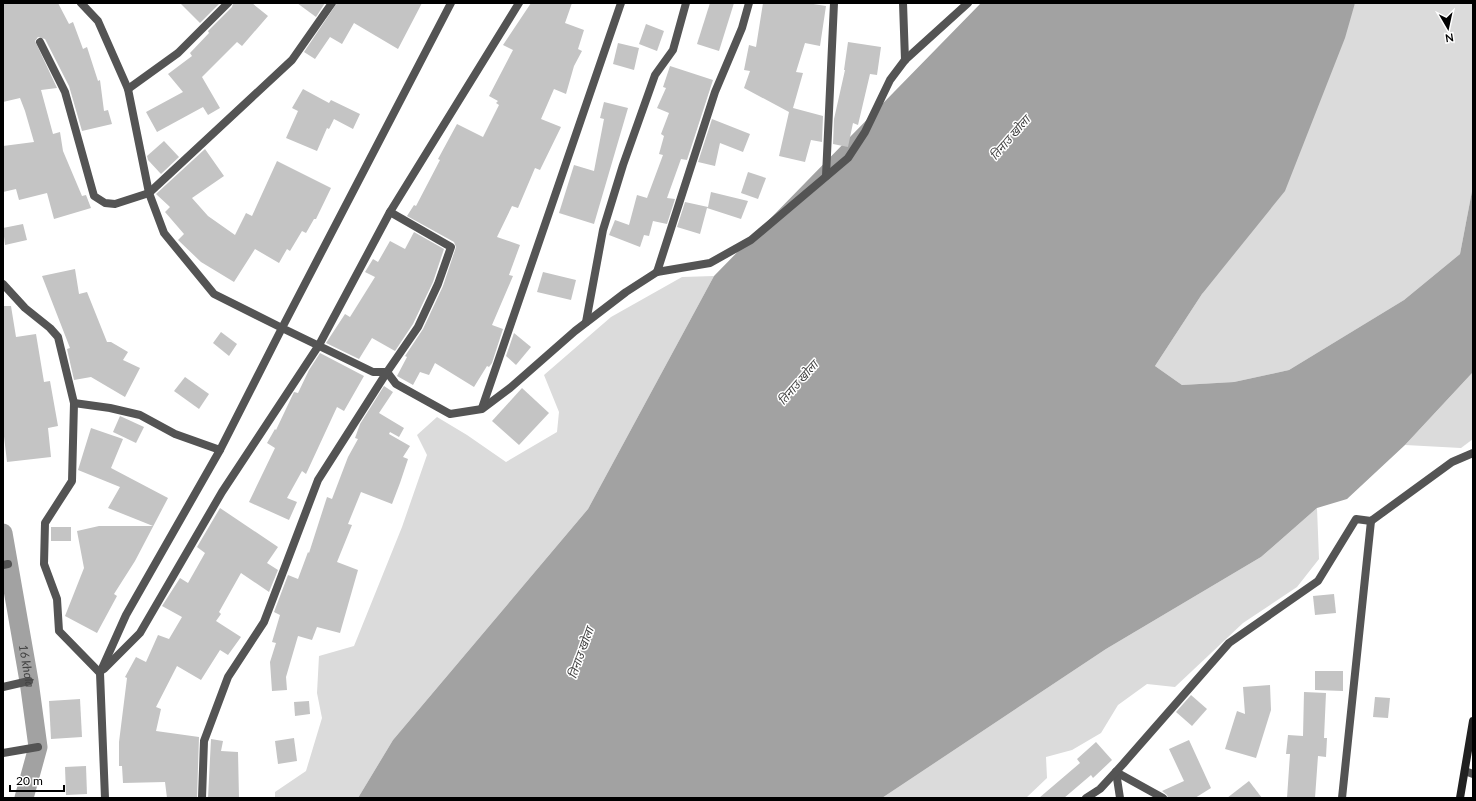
<svg xmlns="http://www.w3.org/2000/svg" width="1476" height="801" font-family="Lato,'Noto Sans Devanagari',sans-serif">
<rect width="100%" height="100%" fill="#fff"/>
<!-- green -->
<g fill="#dbdbdb">
<path d="M 1355,3 L 1473,3 L 1473,186 L 1460,254 L 1404,300 L 1289,370 L 1234,382 L 1182,385 L 1155,366 L 1202,294 Z"/>
<path d="M 714,276 L 588,509 L 393,740 L 358,798 L 275,798 L 275,792 L 306,771 L 322,718 L 317,693 L 319,656 L 354,646 L 402,527 L 427,455 L 417,435 L 437,417 L 467,435 L 506,462 L 557,432 L 559,412 L 544,375 L 611,317 L 682,277 Z"/>
<path d="M 1473,372 L 1473,439 L 1461,448 L 1405,445 Z"/>
<path d="M 1317,508 L 1319,559 L 1297,587 L 1243,623 L 1175,687 L 1147,684 L 1118,705 L 1101,733 L 1072,750 L 1046,757 L 1047,778 L 1026,798 L 882,798 L 1106,649 L 1261,557 Z"/>
</g>
<!-- water -->
<path fill="#a2a2a2" d="M 981,3 L 1355,3 L 1345,38 L 1285,191 L 1202,294 L 1155,366 L 1182,385 L 1234,382 L 1289,370 L 1404,300 L 1460,254 L 1473,186 L 1473,372 L 1405,445 L 1347,499 L 1317,508 L 1261,557 L 1106,649 L 882,798 L 358,798 L 393,740 L 588,509 L 714,276 Z"/>
<g fill="none" stroke-linecap="round" stroke-linejoin="round">
<!-- canal -->
<path stroke="#a2a2a2" stroke-width="19" id="s1" d="M 3,533 L 29,681 L 38,747 L 24,798"/>
</g>
<!-- building -->
<g fill="#c4c4c4">
<path d="M 3,3 L 58,3 L 69,24 L 73,22 L 83,49 L 87,47 L 98,81 L 100,80 L 104,111 L 108,110 L 112,124 L 82,131 L 69,86 L 45,39 L 38,37 L 35,41 L 57,88 L 41,90 L 53,134 L 60,132 L 63,151 L 82,196 L 86,195 L 91,208 L 54,219 L 47,193 L 19,200 L 16,189 L 3,192 L 3,146 L 34,142 L 25,111 L 20,98 L 3,102 Z"/>
<path d="M 180,3 L 220,3 L 200,23 Z"/>
<path d="M 233,3 L 252,3 L 268,16 L 242,46 L 237,42 L 202,77 L 220,108 L 208,115 L 203,107 L 157,132 L 146,112 L 183,92 L 168,74 L 192,56 L 190,53 L 209,33 L 208,31 L 232,7 Z"/>
<path d="M 297,3 L 325,3 L 316,17 Z"/>
<path d="M 337,3 L 422,3 L 398,49 L 354,23 L 342,44 L 330,37 L 315,59 L 304,52 Z"/>
<path d="M 531,3 L 572,3 L 565,23 L 584,30 L 578,49 L 582,51 L 574,66 L 566,94 L 554,89 L 541,119 L 561,127 L 540,170 L 535,168 L 518,208 L 512,206 L 497,237 L 520,245 L 509,275 L 513,276 L 492,325 L 503,329 L 492,363 L 489,367 L 487,366 L 474,387 L 435,363 L 429,375 L 420,372 L 413,385 L 397,376 L 407,357 L 405,356 L 423,329 L 443,286 L 456,247 L 454,242 L 407,216 L 414,205 L 416,206 L 440,160 L 438,159 L 457,124 L 483,137 L 499,105 L 496,103 L 498,101 L 489,96 L 513,50 L 503,45 Z"/>
<path d="M 710,3 L 734,3 L 719,51 L 697,44 Z"/>
<path d="M 763,3 L 807,3 L 826,6 L 820,46 L 805,43 L 796,72 L 803,73 L 793,108 L 823,116 L 822,142 L 811,140 L 805,162 L 779,156 L 789,112 L 744,88 L 750,71 L 744,70 L 749,45 L 756,47 Z"/>
<path d="M 646,24 L 664,31 L 657,51 L 639,44 Z"/>
<path d="M 848,42 L 881,47 L 877,75 L 870,74 L 858,125 L 853,123 L 848,147 L 833,144 L 834,119 L 845,70 L 844,70 Z"/>
<path d="M 618,43 L 639,48 L 634,70 L 613,64 Z"/>
<path d="M 670,66 L 713,80 L 687,160 L 681,159 L 667,198 L 675,199 L 667,224 L 653,221 L 649,236 L 644,235 L 640,247 L 609,235 L 615,220 L 629,225 L 637,195 L 647,198 L 663,155 L 659,154 L 664,136 L 661,134 L 669,113 L 657,108 L 666,88 L 663,87 Z"/>
<path d="M 303,89 L 329,103 L 331,100 L 360,114 L 353,129 L 334,119 L 329,129 L 327,128 L 317,151 L 286,138 L 298,111 L 292,108 Z"/>
<path d="M 604,102 L 628,108 L 594,224 L 559,213 L 574,165 L 594,171 L 604,119 L 600,118 Z"/>
<path d="M 712,119 L 750,134 L 743,152 L 720,143 L 715,166 L 698,162 Z"/>
<path d="M 164,141 L 179,157 L 161,174 L 148,160 L 147,156 Z"/>
<path d="M 205,149 L 224,176 L 192,198 L 208,216 L 235,235 L 246,213 L 252,216 L 277,161 L 331,188 L 316,219 L 314,219 L 306,233 L 302,231 L 290,251 L 287,249 L 279,263 L 255,249 L 234,282 L 201,262 L 178,240 L 184,234 L 165,212 L 170,207 L 156,194 Z"/>
<path d="M 748,172 L 766,178 L 758,199 L 741,193 Z"/>
<path d="M 711,192 L 748,201 L 741,219 L 707,208 L 700,234 L 677,227 L 685,202 L 708,207 Z"/>
<path d="M 23,224 L 27,240 L 5,245 L 3,228 Z"/>
<path d="M 414,232 L 444,249 L 433,282 L 413,324 L 395,351 L 372,338 L 359,359 L 326,343 L 345,314 L 350,317 L 375,277 L 365,272 L 373,259 L 378,262 L 390,241 L 405,249 Z"/>
<path d="M 75,269 L 79,294 L 87,292 L 107,342 L 111,342 L 128,352 L 123,360 L 140,368 L 125,397 L 91,377 L 74,380 L 67,349 L 70,348 L 42,276 Z"/>
<path d="M 543,272 L 576,280 L 571,300 L 537,292 Z"/>
<path d="M 3,306 L 11,306 L 16,337 L 36,334 L 44,382 L 50,381 L 58,426 L 48,428 L 51,457 L 7,462 L 3,428 Z"/>
<path d="M 221,332 L 237,344 L 229,356 L 213,343 Z"/>
<path d="M 514,333 L 531,347 L 516,365 L 506,356 Z"/>
<path d="M 320,353 L 364,376 L 344,411 L 337,407 L 306,474 L 302,471 L 287,498 L 297,502 L 289,520 L 249,502 L 275,448 L 267,443 L 275,429 L 276,430 L 294,392 L 298,393 L 309,370 Z"/>
<path d="M 185,377 L 209,394 L 199,409 L 174,391 Z"/>
<path d="M 384,386 L 393,392 L 379,413 L 404,428 L 399,437 L 390,432 L 389,434 L 410,446 L 403,457 L 408,459 L 400,483 L 392,504 L 361,492 L 348,524 L 352,525 L 337,562 L 358,570 L 340,633 L 317,627 L 312,640 L 298,636 L 286,677 L 287,690 L 272,691 L 270,662 L 276,643 L 272,642 L 280,615 L 274,612 L 288,575 L 298,579 L 308,552 L 309,553 L 327,497 L 332,499 L 348,457 L 358,439 L 355,438 L 360,424 Z"/>
<path d="M 522,388 L 549,413 L 519,445 L 492,421 Z"/>
<path d="M 120,416 L 144,427 L 136,443 L 113,432 Z"/>
<path d="M 91,428 L 123,439 L 111,468 L 168,498 L 135,561 L 114,594 L 117,596 L 97,633 L 65,616 L 84,568 L 77,531 L 99,526 L 153,526 L 108,508 L 120,487 L 78,470 Z"/>
<path d="M 220,508 L 278,547 L 267,563 L 278,570 L 269,592 L 241,573 L 219,612 L 221,614 L 216,621 L 241,637 L 228,655 L 220,650 L 201,680 L 177,666 L 156,707 L 161,709 L 156,731 L 199,737 L 197,798 L 167,798 L 165,782 L 123,783 L 122,766 L 119,766 L 119,742 L 127,678 L 125,677 L 136,657 L 146,662 L 158,635 L 169,639 L 182,617 L 162,606 L 180,578 L 188,583 L 205,553 L 197,547 Z"/>
<rect x="51" y="527" width="20" height="14"/>
<path d="M 1334,594 L 1336,613 L 1315,615 L 1313,596 Z"/>
<path d="M 1315,671 L 1343,671 L 1343,691 L 1315,690 Z"/>
<path d="M 1270,685 L 1271,710 L 1256,758 L 1225,749 L 1237,711 L 1245,714 L 1243,687 Z"/>
<path d="M 1304,692 L 1326,693 L 1324,738 L 1327,738 L 1326,757 L 1318,756 L 1315,798 L 1287,798 L 1290,754 L 1286,754 L 1288,735 L 1303,736 Z"/>
<path d="M 1191,695 L 1207,709 L 1192,726 L 1176,712 Z"/>
<path d="M 1375,697 L 1390,698 L 1388,718 L 1373,717 Z"/>
<path d="M 80,699 L 82,737 L 51,739 L 49,701 Z"/>
<path d="M 309,701 L 310,714 L 295,716 L 294,702 Z"/>
<path d="M 294,738 L 297,761 L 278,764 L 275,741 Z"/>
<path d="M 211,739 L 223,741 L 221,751 L 238,752 L 239,798 L 208,798 Z"/>
<path d="M 1189,740 L 1211,788 L 1195,798 L 1168,798 L 1167,795 L 1162,791 L 1184,781 L 1169,749 Z"/>
<path d="M 1096,742 L 1112,760 L 1093,778 L 1091,775 L 1064,798 L 1039,798 L 1080,763 L 1077,759 Z"/>
<path d="M 86,766 L 87,794 L 66,795 L 65,767 Z"/>
<path d="M 1249,781 L 1262,798 L 1227,798 Z"/>
</g>
<g fill="none" stroke-linecap="round" stroke-linejoin="round">
<!-- minor -->
<g stroke="#545454" stroke-width="8">
<path d="M 81,3 L 98,21 L 128,89 L 149,193 L 164,233 L 214,294 L 282,328 L 220,450 L 126,615 L 100,673"/>
<path d="M 903,3 L 905,60"/>
<path d="M 40,42 L 65,92 L 94,196 L 105,203 L 115,204 L 149,193 L 292,60 L 332,3"/>
<path d="M 128,89 L 178,53 L 228,3"/>
<path d="M 826,176 L 834,3"/>
<path d="M 390,212 L 451,247 L 438,284 L 418,327 L 387,372 L 396,384 L 450,414 L 482,409 L 510,388 L 575,331 L 626,292 L 657,272 L 715,92 L 742,28 L 749,3"/>
<path d="M 657,272 L 710,263 L 751,240 L 848,158 L 865,132 L 890,80 L 905,60 L 968,3"/>
<path d="M 3,284 L 25,308 L 50,328 L 58,337 L 74,403 L 72,481 L 45,523 L 44,564 L 57,599 L 59,631 L 100,673 L 105,798"/>
<path d="M 586,322 L 603,230 L 623,165 L 655,75 L 673,50 L 686,3"/>
<path d="M 74,403 L 110,408 L 140,415 L 175,434 L 220,450"/>
<path d="M 482,408 L 621,3"/>
<path d="M 3,565 L 8,564"/>
<path d="M 104,669 L 140,633 L 222,492 L 319,345 L 390,212 L 519,3"/>
<path d="M 3,687 L 29,681"/>
<path d="M 3,753 L 38,747"/>
<path d="M 1465,771 L 1473,774"/>
<path d="M 1116,772 L 1163,798"/>
<path d="M 1116,772 L 1120,798"/>
<path d="M 202,798 L 204,741 L 228,677 L 264,622 L 318,480 L 387,372 L 373,372 L 282,328 L 451,3"/>
<path d="M 1086,798 L 1100,789 L 1123,764 L 1229,643 L 1318,581 L 1356,519 L 1371,521 L 1452,462 L 1473,453"/>
<path d="M 1342,798 L 1371,521"/>
</g>
<!-- secondary -->
<path stroke="#212121" stroke-width="8" d="M 1460,798 L 1473,721"/>
</g>
<g text-anchor="middle" stroke-width="3" stroke-linejoin="round" paint-order="stroke">
<!-- water labels -->
<g font-size="12" font-style="italic" fill="#434343" stroke="#fff">
<text transform="translate(1010 138) rotate(-49)" y="4">तिनाउ खोला</text>
<text transform="translate(798 383) rotate(-49)" y="4">तिनाउ खोला</text>
<text transform="translate(581 653) rotate(-70)" y="4">तिनाउ खोला</text>
<text dy="4" stroke="none"><textPath href="#s1" startOffset="135">16 khola</textPath></text>
</g>
</g>
<!-- border -->
<rect width="1476" height="801" fill="none" stroke="#000000" stroke-width="8"/>
<!-- north arrow -->
<g transform="translate(1448 28) rotate(171)" stroke="#ffffff" stroke-width="3" paint-order="stroke">
<path d="M0-3L7 15L0 10L-7 15Z" fill="#000000"/>
<text y="-6" font-size="11" font-weight="bold" text-anchor="middle" fill="#000000">N</text>
</g>
<!-- scale -->
<path d="M10 785v6h54v-6" fill="none" stroke="#000000" stroke-width="2"/>
<text x="16" y="785" font-size="12" fill="#000000" stroke="#ffffff" stroke-width="3" paint-order="stroke">20 m</text>
</svg>
